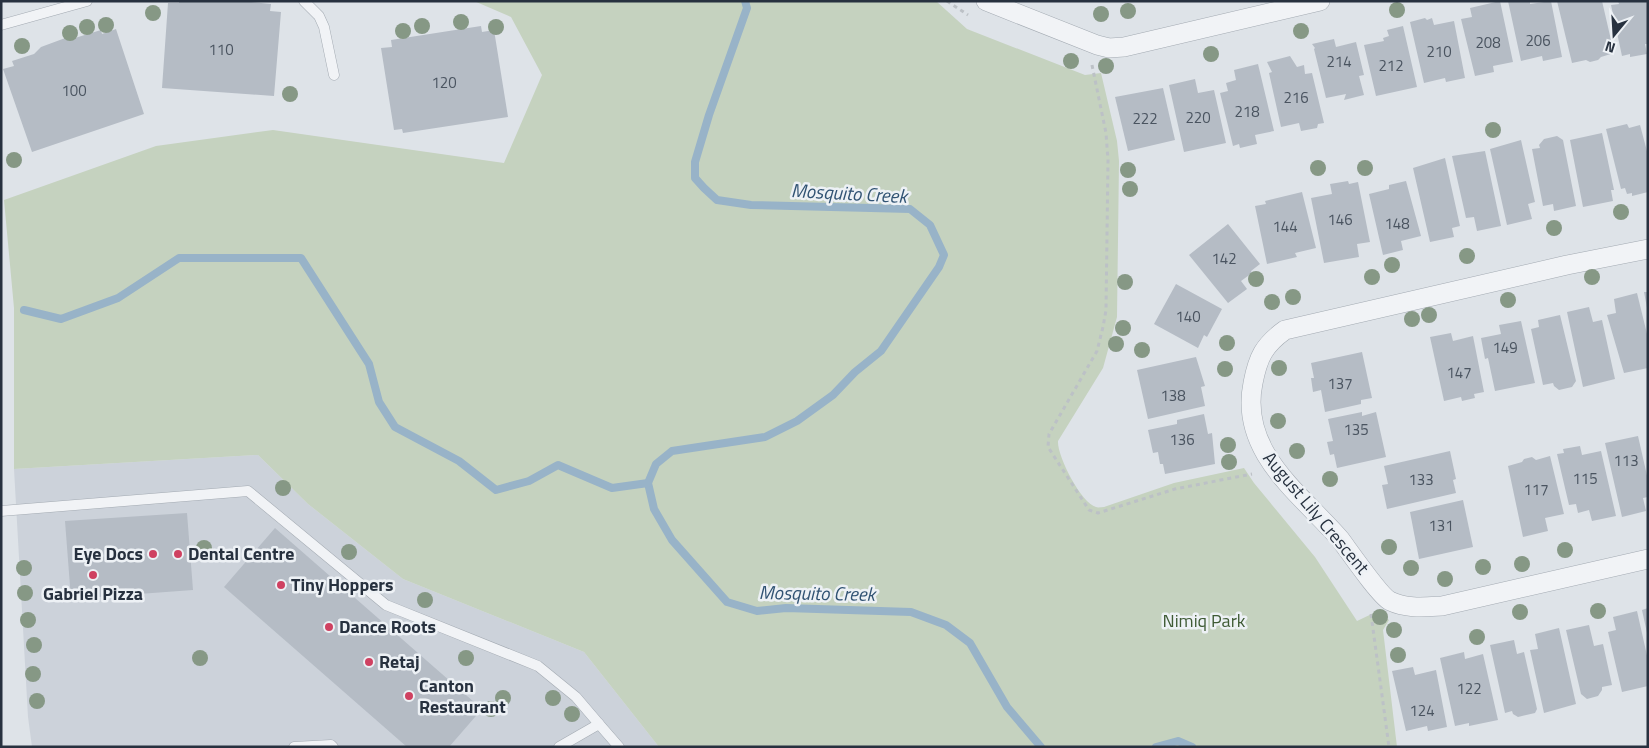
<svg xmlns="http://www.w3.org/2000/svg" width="1649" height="748" font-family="'Titillium Web',sans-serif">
<rect width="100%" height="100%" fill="#dee3e8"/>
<!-- built -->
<path fill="#ccd2da" d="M 258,455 L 308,504 L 403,579 L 584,652 L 659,747 L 32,747 L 28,717 L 14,469 Z"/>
<!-- green -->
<path fill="#c5d2bf" d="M 474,1 L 936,1 L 967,29 L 1085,75 L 1101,73 L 1117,141 L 1119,161 L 1117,317 L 1103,368 L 1058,441 C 1057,456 1081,503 1096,507 C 1098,508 1101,507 1104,507 L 1174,483 L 1244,468 L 1254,483 L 1315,557 L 1357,621 L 1378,611 L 1389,620 L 1383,630 L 1397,747 L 659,747 L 584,652 L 403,579 L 308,504 L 258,455 L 14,469 L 14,308 L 4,200 L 156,146 L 273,130 L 504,163 L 542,75 L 511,17 Z"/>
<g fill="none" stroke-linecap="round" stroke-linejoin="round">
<!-- stream -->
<g stroke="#98b3c8" stroke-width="8">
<path d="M 745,1 L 747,8 L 709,115 L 695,162 L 695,178 L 704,188 L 717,200 L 751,205 L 910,209 L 930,225 L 944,255 L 939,267 L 881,351 L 855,372 L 833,395 L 797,421 L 765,437 L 672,451 L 656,464 L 648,483 L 654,509 L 672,540 L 727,602 L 757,611 L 786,608 L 911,612 L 946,625 L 970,643 L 1007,707 L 1041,747"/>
<path d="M 24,310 L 61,319 L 118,298 L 179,258 L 301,258 L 369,364 L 379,402 L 395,427 L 459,461 L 496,490 L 529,481 L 558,465 L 612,488 L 648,483"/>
<path d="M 1156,747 L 1178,741 L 1192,747"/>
</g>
</g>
<!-- building -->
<g fill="#b5bcc5">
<path d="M 179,1 L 241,1 L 271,4 L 270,11 L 281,12 L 274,96 L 162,88 L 168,3 L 179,3 Z"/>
<path d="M 1500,1 L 1513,62 L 1493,66 L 1494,72 L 1475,76 L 1461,19 L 1472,17 L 1470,8 Z"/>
<path d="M 1508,1 L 1530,1 L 1530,4 L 1551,1 L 1562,57 L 1543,61 L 1542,56 L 1521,61 Z"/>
<path d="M 1557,1 L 1602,1 L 1614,53 L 1601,57 L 1598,60 L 1590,62 L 1586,60 L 1572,63 Z"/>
<path d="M 1618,1 L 1648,1 L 1648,44 L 1645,44 L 1647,54 L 1630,57 L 1630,54 L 1622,56 L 1611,5 L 1619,4 Z"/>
<path d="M 1425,18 L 1427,20 L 1432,18 L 1434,25 L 1454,21 L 1465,78 L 1446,82 L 1445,78 L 1424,83 L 1410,22 Z"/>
<path d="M 481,26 L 482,32 L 494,30 L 508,117 L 403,133 L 402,129 L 394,130 L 381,48 L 392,47 L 391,40 Z"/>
<path d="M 1403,26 L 1417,87 L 1376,96 L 1364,45 L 1384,41 L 1383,38 L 1389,36 L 1387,30 Z"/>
<path d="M 116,29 L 144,114 L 32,152 L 3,69 L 14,66 L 12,61 L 34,54 L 41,47 L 68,37 L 75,38 L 101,30 L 102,34 Z"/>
<path d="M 1334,39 L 1336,47 L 1356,42 L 1364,75 L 1359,76 L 1364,95 L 1344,100 L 1346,94 L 1326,98 L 1314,49 L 1315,48 L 1312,44 Z"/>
<path d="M 1290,56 L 1297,67 L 1304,65 L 1305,74 L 1312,73 L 1324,123 L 1318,124 L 1317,128 L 1301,131 L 1299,123 L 1281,127 L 1269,73 L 1272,72 L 1267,62 Z"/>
<path d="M 1258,64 L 1274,131 L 1255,135 L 1257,144 L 1240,148 L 1239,144 L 1233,146 L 1220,93 L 1228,91 L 1226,83 L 1236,80 L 1234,70 Z"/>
<path d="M 1195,79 L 1198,93 L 1214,90 L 1226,143 L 1184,152 L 1169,85 Z"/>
<path d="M 1163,88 L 1175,140 L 1128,151 L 1115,97 Z"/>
<path d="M 1627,124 L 1629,128 L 1640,125 L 1648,155 L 1648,192 L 1632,196 L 1632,193 L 1627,194 L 1625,188 L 1621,189 L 1606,129 Z"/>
<path d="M 1602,133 L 1614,190 L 1611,190 L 1613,201 L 1583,207 L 1570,140 Z"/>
<path d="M 1557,136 L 1563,140 L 1576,206 L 1554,211 L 1553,204 L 1543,206 L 1532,149 L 1540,148 L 1539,145 L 1544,139 Z"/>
<path d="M 1521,140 L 1535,202 L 1528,204 L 1532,219 L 1507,225 L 1490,149 Z"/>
<path d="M 1485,151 L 1501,226 L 1477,231 L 1474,217 L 1466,218 L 1452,156 Z"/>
<path d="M 1445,158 L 1460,226 L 1452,228 L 1454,237 L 1430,242 L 1413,168 Z"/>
<path d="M 1348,181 L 1349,184 L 1358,182 L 1370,242 L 1357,244 L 1359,257 L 1324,263 L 1311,198 L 1332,194 L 1330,184 Z"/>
<path d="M 1406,181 L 1421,236 L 1401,241 L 1403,250 L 1383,255 L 1369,194 L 1389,189 L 1389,185 Z"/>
<path d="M 1302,192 L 1316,248 L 1295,253 L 1297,257 L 1267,264 L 1255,206 L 1266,204 L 1265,201 Z"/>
<path d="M 1228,224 L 1260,264 L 1251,271 L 1252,273 L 1241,281 L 1247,289 L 1228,303 L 1189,255 Z"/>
<path d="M 1176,284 L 1222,309 L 1207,337 L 1204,335 L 1198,348 L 1154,324 Z"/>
<path d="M 1644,292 L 1648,292 L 1648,308 L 1647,308 Z"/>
<path d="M 1637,293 L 1648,338 L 1648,368 L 1624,373 L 1607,315 L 1616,313 L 1614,299 Z"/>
<path d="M 1589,307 L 1593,322 L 1602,320 L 1615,379 L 1583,387 L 1567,312 Z"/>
<path d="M 1560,315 L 1576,381 L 1572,387 L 1559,390 L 1554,386 L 1553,383 L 1543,385 L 1531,329 L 1539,327 L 1538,320 Z"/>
<path d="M 1521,321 L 1535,383 L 1495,391 L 1488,358 L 1485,359 L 1481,338 L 1501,334 L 1499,325 Z"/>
<path d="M 1451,333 L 1453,341 L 1473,336 L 1484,392 L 1474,394 L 1475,398 L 1462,401 L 1461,397 L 1444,401 L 1430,337 Z"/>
<path d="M 1362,352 L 1372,398 L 1361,400 L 1361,404 L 1325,412 L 1321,390 L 1313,392 L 1311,378 L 1314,378 L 1311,363 Z"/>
<path d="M 1196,357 L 1205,386 L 1201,387 L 1205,406 L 1148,419 L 1137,370 Z"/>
<path d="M 1362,412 L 1362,416 L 1376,412 L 1386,457 L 1337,468 L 1334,454 L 1330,455 L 1327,442 L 1333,441 L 1328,419 Z"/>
<path d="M 1204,414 L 1208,434 L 1212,433 L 1215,464 L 1165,474 L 1163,464 L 1160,464 L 1158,452 L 1153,453 L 1148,430 L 1177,424 L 1177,420 Z"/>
<path d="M 1638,436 L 1648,480 L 1648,497 L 1643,498 L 1646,511 L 1622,517 L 1605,443 Z"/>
<path d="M 1580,446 L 1582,455 L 1601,451 L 1616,516 L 1592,521 L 1589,510 L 1578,513 L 1576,504 L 1569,505 L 1557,454 L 1564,453 L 1563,449 Z"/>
<path d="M 1450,451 L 1456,479 L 1453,480 L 1456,493 L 1387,509 L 1382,485 L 1388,484 L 1384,466 Z"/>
<path d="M 1550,456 L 1564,514 L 1545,518 L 1548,531 L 1523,537 L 1508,466 L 1522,462 L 1524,459 L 1532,457 L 1536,460 Z"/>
<path d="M 1463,500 L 1473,547 L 1419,559 L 1410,512 Z"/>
<path d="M 187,513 L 193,590 L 71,599 L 65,521 Z"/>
<path d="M 275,528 L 482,709 L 449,747 L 407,747 L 224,587 Z"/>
<path d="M 1648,608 L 1648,632 L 1647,633 L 1642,610 Z"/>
<path d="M 1637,611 L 1648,660 L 1648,686 L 1622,692 L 1608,632 L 1616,630 L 1613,617 Z"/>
<path d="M 1589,625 L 1594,646 L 1603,644 L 1612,685 L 1602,687 L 1602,690 L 1598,696 L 1587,699 L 1581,694 L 1566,630 Z"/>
<path d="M 1559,628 L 1576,704 L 1544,713 L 1530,650 L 1538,649 L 1535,634 Z"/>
<path d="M 1514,640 L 1517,654 L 1524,652 L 1537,709 L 1535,713 L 1518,717 L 1513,714 L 1512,711 L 1505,713 L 1490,645 Z"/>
<path d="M 1464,652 L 1465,659 L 1483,654 L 1498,720 L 1469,726 L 1469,723 L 1455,726 L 1440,658 Z"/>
<path d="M 1413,667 L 1415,675 L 1436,670 L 1447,727 L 1428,731 L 1427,726 L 1406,731 L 1392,671 Z"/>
</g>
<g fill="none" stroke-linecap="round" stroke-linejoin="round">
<defs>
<g id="service">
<path d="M 304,1 L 319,16 L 324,27 L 334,75"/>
<path d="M 1,25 L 87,1"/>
<path d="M 1,511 L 248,491 L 386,605 L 538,666 L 576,697 L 599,724"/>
<path d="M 294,747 L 331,745 L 333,747"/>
<path d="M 559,747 L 599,724 L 619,747"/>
</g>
<g id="minor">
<path d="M 986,1 L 1097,45 L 1109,48 L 1124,47 L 1320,1"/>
<path d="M 1648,249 L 1567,265 L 1285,330 C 1264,345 1258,357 1253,383 C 1239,452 1300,493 1340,539 C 1349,551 1380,596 1390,601 C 1407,609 1424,607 1442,606 L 1648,559"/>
</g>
</defs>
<!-- service casing -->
<use href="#service" stroke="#a3aab2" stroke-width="11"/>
<!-- minor casing -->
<use href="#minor" stroke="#a3aab2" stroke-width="20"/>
<!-- path -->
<g stroke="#bcc1c6" stroke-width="3" stroke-dasharray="4 4" stroke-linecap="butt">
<path d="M 947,1 L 968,15"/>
<path d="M 1092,65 L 1106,133 L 1108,160 L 1106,310 L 1103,327 L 1097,351 L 1049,434 L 1048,447 L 1089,510 L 1098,513 L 1175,489 L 1252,474"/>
<path d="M 1371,614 L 1389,747"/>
</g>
<!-- service -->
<use href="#service" stroke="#f1f3f6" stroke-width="10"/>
<!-- minor -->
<use href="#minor" stroke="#f1f3f6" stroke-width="19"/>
</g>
<!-- trees -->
<g fill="#869885">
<circle cx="1397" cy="10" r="8"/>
<circle cx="1128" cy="11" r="8"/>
<circle cx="153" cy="13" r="8"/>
<circle cx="1101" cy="14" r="8"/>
<circle cx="461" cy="22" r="8"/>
<circle cx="106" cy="25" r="8"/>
<circle cx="422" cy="26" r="8"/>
<circle cx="87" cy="27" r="8"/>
<circle cx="496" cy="27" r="8"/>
<circle cx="403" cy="31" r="8"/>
<circle cx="1301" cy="31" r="8"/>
<circle cx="70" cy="33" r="8"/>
<circle cx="22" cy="46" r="8"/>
<circle cx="1211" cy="54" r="8"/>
<circle cx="1071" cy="61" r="8"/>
<circle cx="1106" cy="66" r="8"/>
<circle cx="290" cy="94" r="8"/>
<circle cx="1493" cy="130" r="8"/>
<circle cx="14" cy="160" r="8"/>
<circle cx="1318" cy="168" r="8"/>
<circle cx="1365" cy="168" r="8"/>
<circle cx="1128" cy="170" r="8"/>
<circle cx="1130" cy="189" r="8"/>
<circle cx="1621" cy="212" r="8"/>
<circle cx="1554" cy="228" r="8"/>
<circle cx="1467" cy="256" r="8"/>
<circle cx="1392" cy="265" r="8"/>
<circle cx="1372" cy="277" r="8"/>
<circle cx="1592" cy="277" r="8"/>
<circle cx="1256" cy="279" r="8"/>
<circle cx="1125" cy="282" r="8"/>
<circle cx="1293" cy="297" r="8"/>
<circle cx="1508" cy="300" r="8"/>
<circle cx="1272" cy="302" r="8"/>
<circle cx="1429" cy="315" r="8"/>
<circle cx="1412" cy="319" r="8"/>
<circle cx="1123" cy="328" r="8"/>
<circle cx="1227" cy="343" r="8"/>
<circle cx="1116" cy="344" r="8"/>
<circle cx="1142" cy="350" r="8"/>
<circle cx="1279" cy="368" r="8"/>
<circle cx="1225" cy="369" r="8"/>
<circle cx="1278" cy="421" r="8"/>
<circle cx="1228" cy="445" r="8"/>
<circle cx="1297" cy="451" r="8"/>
<circle cx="1229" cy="462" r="8"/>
<circle cx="1330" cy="479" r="8"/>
<circle cx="283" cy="488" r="8"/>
<circle cx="1389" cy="547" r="8"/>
<circle cx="204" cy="548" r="8"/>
<circle cx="1565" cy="550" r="8"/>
<circle cx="349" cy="552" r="8"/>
<circle cx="1522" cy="564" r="8"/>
<circle cx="1483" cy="567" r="8"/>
<circle cx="24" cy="568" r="8"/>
<circle cx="1411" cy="568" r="8"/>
<circle cx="1445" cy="579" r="8"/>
<circle cx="25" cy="593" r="8"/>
<circle cx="425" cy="600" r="8"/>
<circle cx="1598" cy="611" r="8"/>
<circle cx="1520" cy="612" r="8"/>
<circle cx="1380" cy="617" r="8"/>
<circle cx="28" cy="620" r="8"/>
<circle cx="1394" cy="630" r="8"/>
<circle cx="1477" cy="637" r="8"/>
<circle cx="34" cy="645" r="8"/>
<circle cx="1398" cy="655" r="8"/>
<circle cx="200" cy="658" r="8"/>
<circle cx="466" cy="658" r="8"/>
<circle cx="33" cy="674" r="8"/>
<circle cx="503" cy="698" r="8"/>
<circle cx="553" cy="698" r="8"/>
<circle cx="37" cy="701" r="8"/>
<circle cx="491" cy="709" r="8"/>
<circle cx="572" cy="714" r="8"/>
</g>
<!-- markers -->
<g fill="#cf4161" stroke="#edf1f5" stroke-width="2">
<circle cx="153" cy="554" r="5"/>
<circle cx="178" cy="554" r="5"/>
<circle cx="93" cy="575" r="5"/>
<circle cx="281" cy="585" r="5"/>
<circle cx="329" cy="627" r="5"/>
<circle cx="369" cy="662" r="5"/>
<circle cx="409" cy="696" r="5"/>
</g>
<g text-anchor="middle" stroke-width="5" stroke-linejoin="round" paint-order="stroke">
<!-- number labels -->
<g font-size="15" fill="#4a5460">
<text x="1538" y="46">206</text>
<text x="1488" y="48">208</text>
<text x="221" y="55">110</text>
<text x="1439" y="57">210</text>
<text x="1339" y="67">214</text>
<text x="1391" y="71">212</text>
<text x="444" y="88">120</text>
<text x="74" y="96">100</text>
<text x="1296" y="103">216</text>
<text x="1247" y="117">218</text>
<text x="1198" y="123">220</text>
<text x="1145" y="124">222</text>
<text x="1340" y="225">146</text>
<text x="1397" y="229">148</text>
<text x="1285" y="232">144</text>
<text x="1224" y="264">142</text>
<text x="1188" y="322">140</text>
<text x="1505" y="353">149</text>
<text x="1459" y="378">147</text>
<text x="1340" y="389">137</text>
<text x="1173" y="401">138</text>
<text x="1356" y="435">135</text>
<text x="1182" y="445">136</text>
<text x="1626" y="466">113</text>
<text x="1585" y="484">115</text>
<text x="1421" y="485">133</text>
<text x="1536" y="495">117</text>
<text x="1441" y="531">131</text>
<text x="1469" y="694">122</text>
<text x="1422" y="716">124</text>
</g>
<!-- street labels -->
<g font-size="18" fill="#27313f" stroke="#edf1f5">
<text transform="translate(1316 513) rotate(50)" y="6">August Lily Crescent</text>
</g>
<!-- poi labels -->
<g font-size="18" font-weight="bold" fill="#27313f" stroke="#edf1f5" text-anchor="start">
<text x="143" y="560" text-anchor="end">Eye Docs</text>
<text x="188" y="560">Dental Centre</text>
<text x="291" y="591">Tiny Hoppers</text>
<text x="93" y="600" text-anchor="middle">Gabriel Pizza</text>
<text x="339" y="633">Dance Roots</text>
<text x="379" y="668">Retaj</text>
<text x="419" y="692">Canton<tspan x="419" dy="21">Restaurant</tspan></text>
</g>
<!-- park labels -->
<g font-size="18" fill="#3e5a34" stroke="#edf1f5">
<text x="1204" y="627">Nimiq Park</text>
</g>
<!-- water labels -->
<g font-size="19" font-style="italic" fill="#315373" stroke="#edf1f5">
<text transform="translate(849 193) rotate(3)" y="7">Mosquito Creek</text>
<text transform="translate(817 593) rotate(1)" y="7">Mosquito Creek</text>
</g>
</g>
<!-- border -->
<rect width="1649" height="748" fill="none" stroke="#27313f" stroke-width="5"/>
<!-- north arrow -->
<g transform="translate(1614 35) rotate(198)" stroke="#edf1f5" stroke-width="4" paint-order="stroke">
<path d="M0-4L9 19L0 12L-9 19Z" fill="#27313f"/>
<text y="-8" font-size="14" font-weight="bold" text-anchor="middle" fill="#27313f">N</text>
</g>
</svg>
